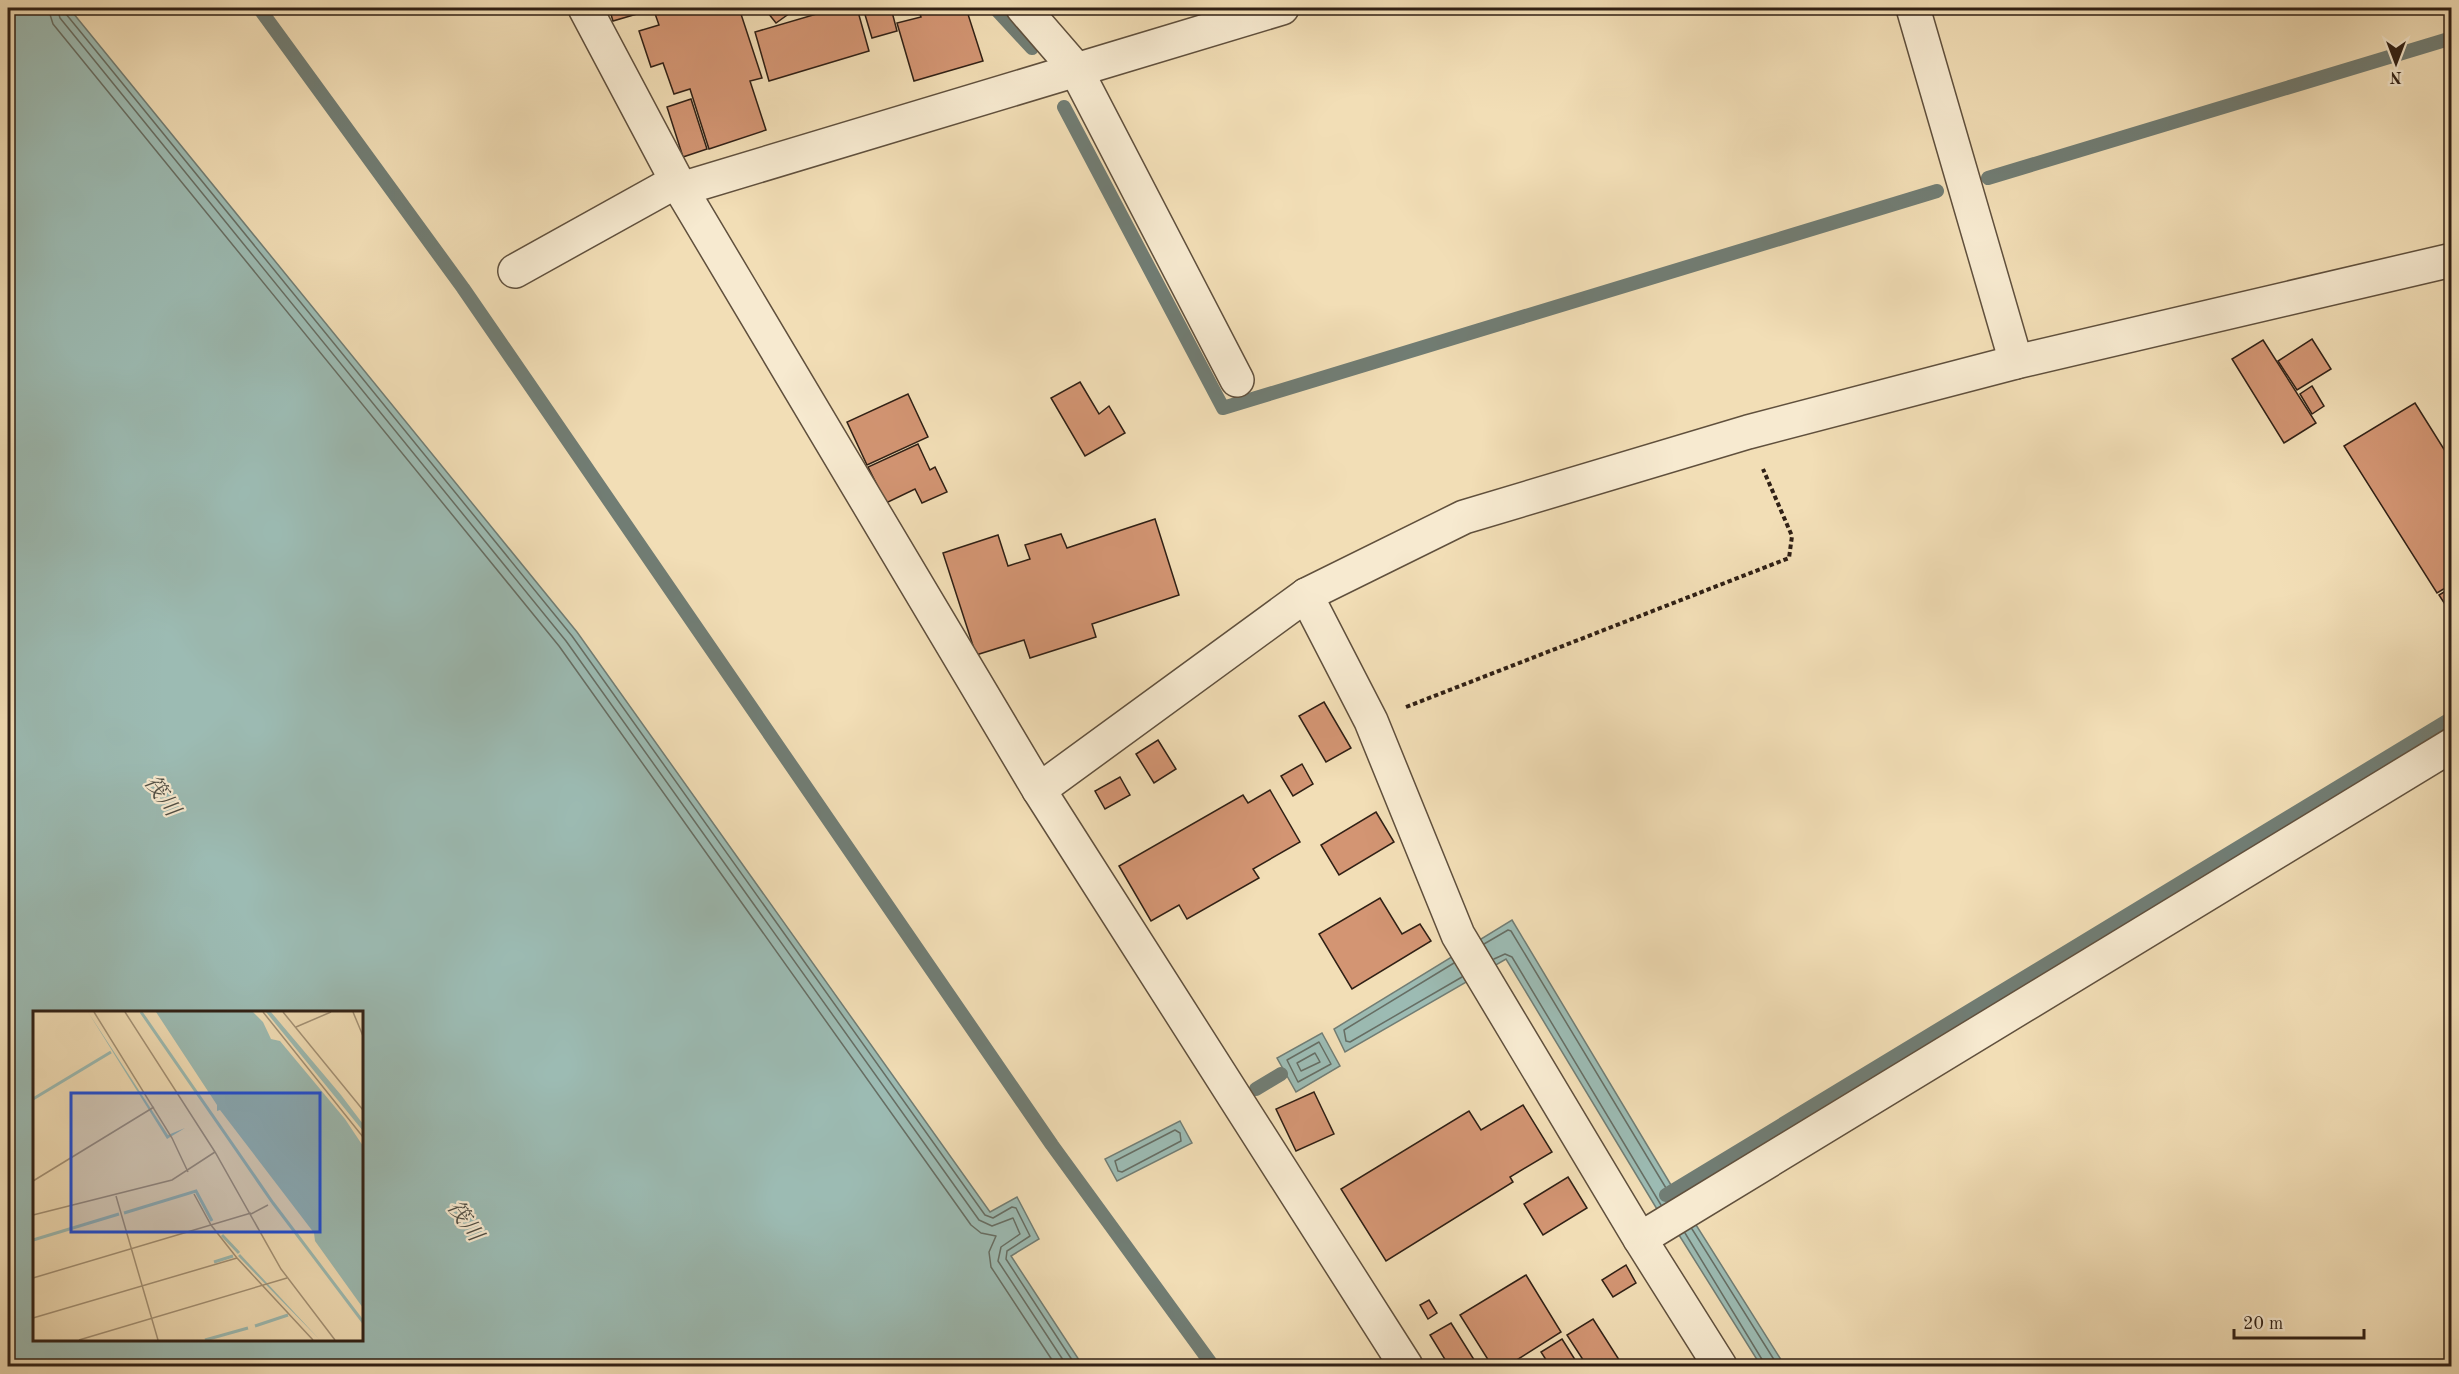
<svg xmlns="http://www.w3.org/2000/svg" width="2459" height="1374" font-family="'Old Standard TT','Noto Serif JP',serif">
<rect width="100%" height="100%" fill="#f2deb6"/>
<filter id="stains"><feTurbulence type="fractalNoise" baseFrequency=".00333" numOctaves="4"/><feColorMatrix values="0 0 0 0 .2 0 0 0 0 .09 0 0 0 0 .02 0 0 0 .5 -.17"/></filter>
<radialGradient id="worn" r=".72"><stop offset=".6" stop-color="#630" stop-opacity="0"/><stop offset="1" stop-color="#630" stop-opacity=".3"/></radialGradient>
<!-- water -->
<g fill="#9cbbb3" stroke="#717d74" stroke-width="1.5" fill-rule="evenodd">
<path d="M 8,8 L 69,8 L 577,632 L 990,1212 L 1017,1197 L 1039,1239 L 1011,1256 L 1083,1366 L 8,1366 ZM 34,1012 L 362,1012 L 362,1340 L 34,1340 Z"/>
<path d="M 1512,920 L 1674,1190 L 1785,1366 L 1761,1366 L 1679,1235 L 1672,1234 L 1506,959 L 1345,1052 L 1334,1029 Z"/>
<path d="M 1322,1033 L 1340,1066 L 1296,1092 L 1277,1058 Z"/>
<path d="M 1180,1121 L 1192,1143 L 1117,1181 L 1105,1159 Z"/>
</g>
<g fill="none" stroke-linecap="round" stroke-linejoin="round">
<!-- shore -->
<g stroke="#666e64" stroke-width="1.5">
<path d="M 48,8 L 53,24 L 559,646 L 971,1225 L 981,1233 L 996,1236 L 989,1252 L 991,1267 L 1056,1366"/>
<path d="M 57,8 L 60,18 L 566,641 L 979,1220 L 992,1226 L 1013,1218 L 1020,1234 L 1001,1247 L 998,1261 L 1067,1366"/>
<path d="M 65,8 L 66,14 L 572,636 L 985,1215 L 993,1218 L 1012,1207 L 1016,1208 L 1030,1236 L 1007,1251 L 1006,1259 L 1076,1366"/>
<path d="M 1484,944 L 1508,930 L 1511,931 L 1672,1198"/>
<path d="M 1494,959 L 1505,954 L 1512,957 L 1661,1205"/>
<path d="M 1454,963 L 1344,1030 L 1346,1041 L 1350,1042 L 1462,977"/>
<path d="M 1319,1042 L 1331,1064 L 1298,1082 L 1287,1060 Z"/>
<path d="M 1315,1053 L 1320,1062 L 1301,1071 L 1297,1063 Z"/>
<path d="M 1175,1130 L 1180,1133 L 1181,1141 L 1122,1172 L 1118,1171 L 1115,1161 Z"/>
<path d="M 1692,1229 L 1778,1366"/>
<path d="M 1685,1233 L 1766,1366"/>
</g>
<!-- stream -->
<g stroke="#717d74" stroke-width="14">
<path d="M 259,8 L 463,288 L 1052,1145 L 1213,1366"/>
<path d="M 995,8 L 1032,48"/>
<path d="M 1064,107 L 1223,408 L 1937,191"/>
<path d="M 1988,178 L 2452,38"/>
<path d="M 1256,1089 L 1281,1074"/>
<path d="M 1666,1195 L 2452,718"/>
</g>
</g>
<!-- building -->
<g fill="#d39573" stroke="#302015" stroke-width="1.5">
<path d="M 609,8 L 635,8 L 637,14 L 613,21 Z"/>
<path d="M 653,8 L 739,8 L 762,78 L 750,81 L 766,130 L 709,149 L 690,89 L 674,94 L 663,63 L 651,67 L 639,31 L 659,25 Z"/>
<path d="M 764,8 L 797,8 L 776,23 Z"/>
<path d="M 837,8 L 857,8 L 869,51 L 769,81 L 755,32 Z"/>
<path d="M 863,8 L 891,8 L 897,31 L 872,38 Z"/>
<path d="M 932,8 L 938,8 L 940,11 L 966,8 L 983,61 L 914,81 L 897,23 L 921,17 L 919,11 Z"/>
<path d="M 691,99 L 707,149 L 683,157 L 667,107 Z"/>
<path d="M 2312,339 L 2331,369 L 2297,390 L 2278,361 Z"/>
<path d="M 2263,340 L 2316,423 L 2284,443 L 2232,359 Z"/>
<path d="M 1080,382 L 1099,414 L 1109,406 L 1125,433 L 1085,456 L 1051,398 Z"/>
<path d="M 2312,386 L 2324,406 L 2312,414 L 2300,394 Z"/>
<path d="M 908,394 L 928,437 L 867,465 L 847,422 Z"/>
<path d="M 2415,403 L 2452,462 L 2452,584 L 2437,593 L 2344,446 Z"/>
<path d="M 918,444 L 930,470 L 935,467 L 947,492 L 922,503 L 915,489 L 886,503 L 868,467 Z"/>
<path d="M 1155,519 L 1179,595 L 1092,624 L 1096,637 L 1030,658 L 1024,640 L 976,655 L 943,553 L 998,535 L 1008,566 L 1030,559 L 1025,545 L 1061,534 L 1067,548 Z"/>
<path d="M 2452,587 L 2452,615 L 2439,595 Z"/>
<path d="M 1324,702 L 1351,748 L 1326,762 L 1299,716 Z"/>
<path d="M 1158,740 L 1176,769 L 1154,783 L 1136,754 Z"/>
<path d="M 1302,764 L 1313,784 L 1293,796 L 1281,776 Z"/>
<path d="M 1120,777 L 1130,795 L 1105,809 L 1095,791 Z"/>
<path d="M 1270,790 L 1300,842 L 1253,869 L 1259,878 L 1187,919 L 1179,905 L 1151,921 L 1119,866 L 1243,795 L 1248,803 Z"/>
<path d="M 1376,812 L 1394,842 L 1339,875 L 1321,845 Z"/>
<path d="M 1380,898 L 1402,934 L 1420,924 L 1431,941 L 1352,989 L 1319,934 Z"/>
<path d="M 1314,1092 L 1334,1134 L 1296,1151 L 1276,1109 Z"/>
<path d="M 1523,1105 L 1552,1152 L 1510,1177 L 1513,1182 L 1386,1261 L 1341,1189 L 1469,1111 L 1481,1130 Z"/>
<path d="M 1568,1177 L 1587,1208 L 1543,1235 L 1524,1204 Z"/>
<path d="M 1626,1265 L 1636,1283 L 1613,1297 L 1602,1280 Z"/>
<path d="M 1526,1275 L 1561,1332 L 1512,1363 L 1515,1366 L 1492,1366 L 1460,1315 Z"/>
<path d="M 1429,1300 L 1437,1313 L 1428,1319 L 1420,1305 Z"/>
<path d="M 1593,1319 L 1623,1366 L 1587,1366 L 1567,1335 Z"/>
<path d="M 1451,1323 L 1478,1366 L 1449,1366 L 1430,1335 Z"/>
<path d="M 1562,1339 L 1579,1366 L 1550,1366 L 1541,1352 Z"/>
</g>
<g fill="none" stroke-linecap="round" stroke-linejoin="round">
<defs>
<g id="street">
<path d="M 585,8 L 681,189 L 1039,790 L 1406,1366"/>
<path d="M 1023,8 L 1075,68 L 1237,380"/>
<path d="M 1913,8 L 2016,362"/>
<path d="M 681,189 L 1282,8"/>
<path d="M 515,271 L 677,181"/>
<path d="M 1306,595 L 1371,721 L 1458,935 L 1640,1239 L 1720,1366"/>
<path d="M 1039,790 L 1306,595 L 1464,517 L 1748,432 L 2016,362 L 2452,260"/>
<path d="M 1640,1239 L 2452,745"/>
</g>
</defs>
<!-- street casing -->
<use href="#street" stroke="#60503d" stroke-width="36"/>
<!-- path -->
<path stroke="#302015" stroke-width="4" stroke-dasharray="4.5 3" stroke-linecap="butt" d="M 1406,707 L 1789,558 L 1792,536 L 1763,469"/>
<!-- street -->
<use href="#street" stroke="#f7ead0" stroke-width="33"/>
</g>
<g text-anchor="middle" stroke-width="4.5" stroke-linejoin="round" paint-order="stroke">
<!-- water labels -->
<g font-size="22" font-style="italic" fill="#504e44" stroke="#f7ead0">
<text transform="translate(163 795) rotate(55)" y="8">筏川</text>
<text transform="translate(466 1220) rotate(55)" y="8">筏川</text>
</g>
</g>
<!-- overview -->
<g transform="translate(33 1011)">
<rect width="330" height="330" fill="#f2deb6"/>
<path d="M 55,1 L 135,124 L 152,117 L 134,128 ZM 123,1 L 220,1 L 230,11 L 238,28 L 247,30 L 312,108 L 330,135 L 330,297 L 282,230 L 281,222 L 187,99 L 184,100 L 184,94 ZM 233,1 L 238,1 L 308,84 L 330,113 L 330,120 ZM 207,243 L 287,329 L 205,245 Z" fill="#9cbbb3"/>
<path fill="none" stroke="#9cbbb3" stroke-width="3" d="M 108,1 L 240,192 L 330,311M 0,88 L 78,41M 91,202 L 163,180 L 179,210M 189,224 L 206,242M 0,229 L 86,203M 181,251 L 200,245M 222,315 L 255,304M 172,329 L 215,317"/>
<path fill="none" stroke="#a49276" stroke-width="1.5" d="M 61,1 L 139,127 L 155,161M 92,1 L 182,141 L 248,258 L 302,329M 230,1 L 330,126M 250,1 L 330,99M 320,1 L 330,25M 263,16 L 298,1M 0,170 L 121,96M 161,183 L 178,214 L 204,247 L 280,329M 83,185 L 125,329M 218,203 L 235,194M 0,204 L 139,169 L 182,141M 0,267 L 218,202M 0,307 L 204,247M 46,329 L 254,267"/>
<path fill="#1d4ed8" fill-opacity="0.15" stroke="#1d4ed8" stroke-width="3" d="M 38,82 L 287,82 L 287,221 L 38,221 Z"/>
<rect width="330" height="330" fill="none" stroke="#302015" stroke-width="3"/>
</g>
<!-- margin -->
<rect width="2459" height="1374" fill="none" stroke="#f2deb6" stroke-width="30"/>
<rect x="9" y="9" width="2441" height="1356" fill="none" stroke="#302015" stroke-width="3"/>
<rect x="15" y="15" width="2429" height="1344" fill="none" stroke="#302015" stroke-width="1.5"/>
<!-- north arrow -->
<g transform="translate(2396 63) rotate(180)" stroke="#f7ead0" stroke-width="4.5" paint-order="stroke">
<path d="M0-4.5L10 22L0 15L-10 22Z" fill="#302015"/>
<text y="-9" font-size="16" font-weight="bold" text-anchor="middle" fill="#302015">N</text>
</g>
<!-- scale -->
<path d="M2234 1329v9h130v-9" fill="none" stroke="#302015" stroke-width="3"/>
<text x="2243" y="1329" font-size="18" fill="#302015" stroke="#f7ead0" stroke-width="4.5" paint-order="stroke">20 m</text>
<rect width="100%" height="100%" filter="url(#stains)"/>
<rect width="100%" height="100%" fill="url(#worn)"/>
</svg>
